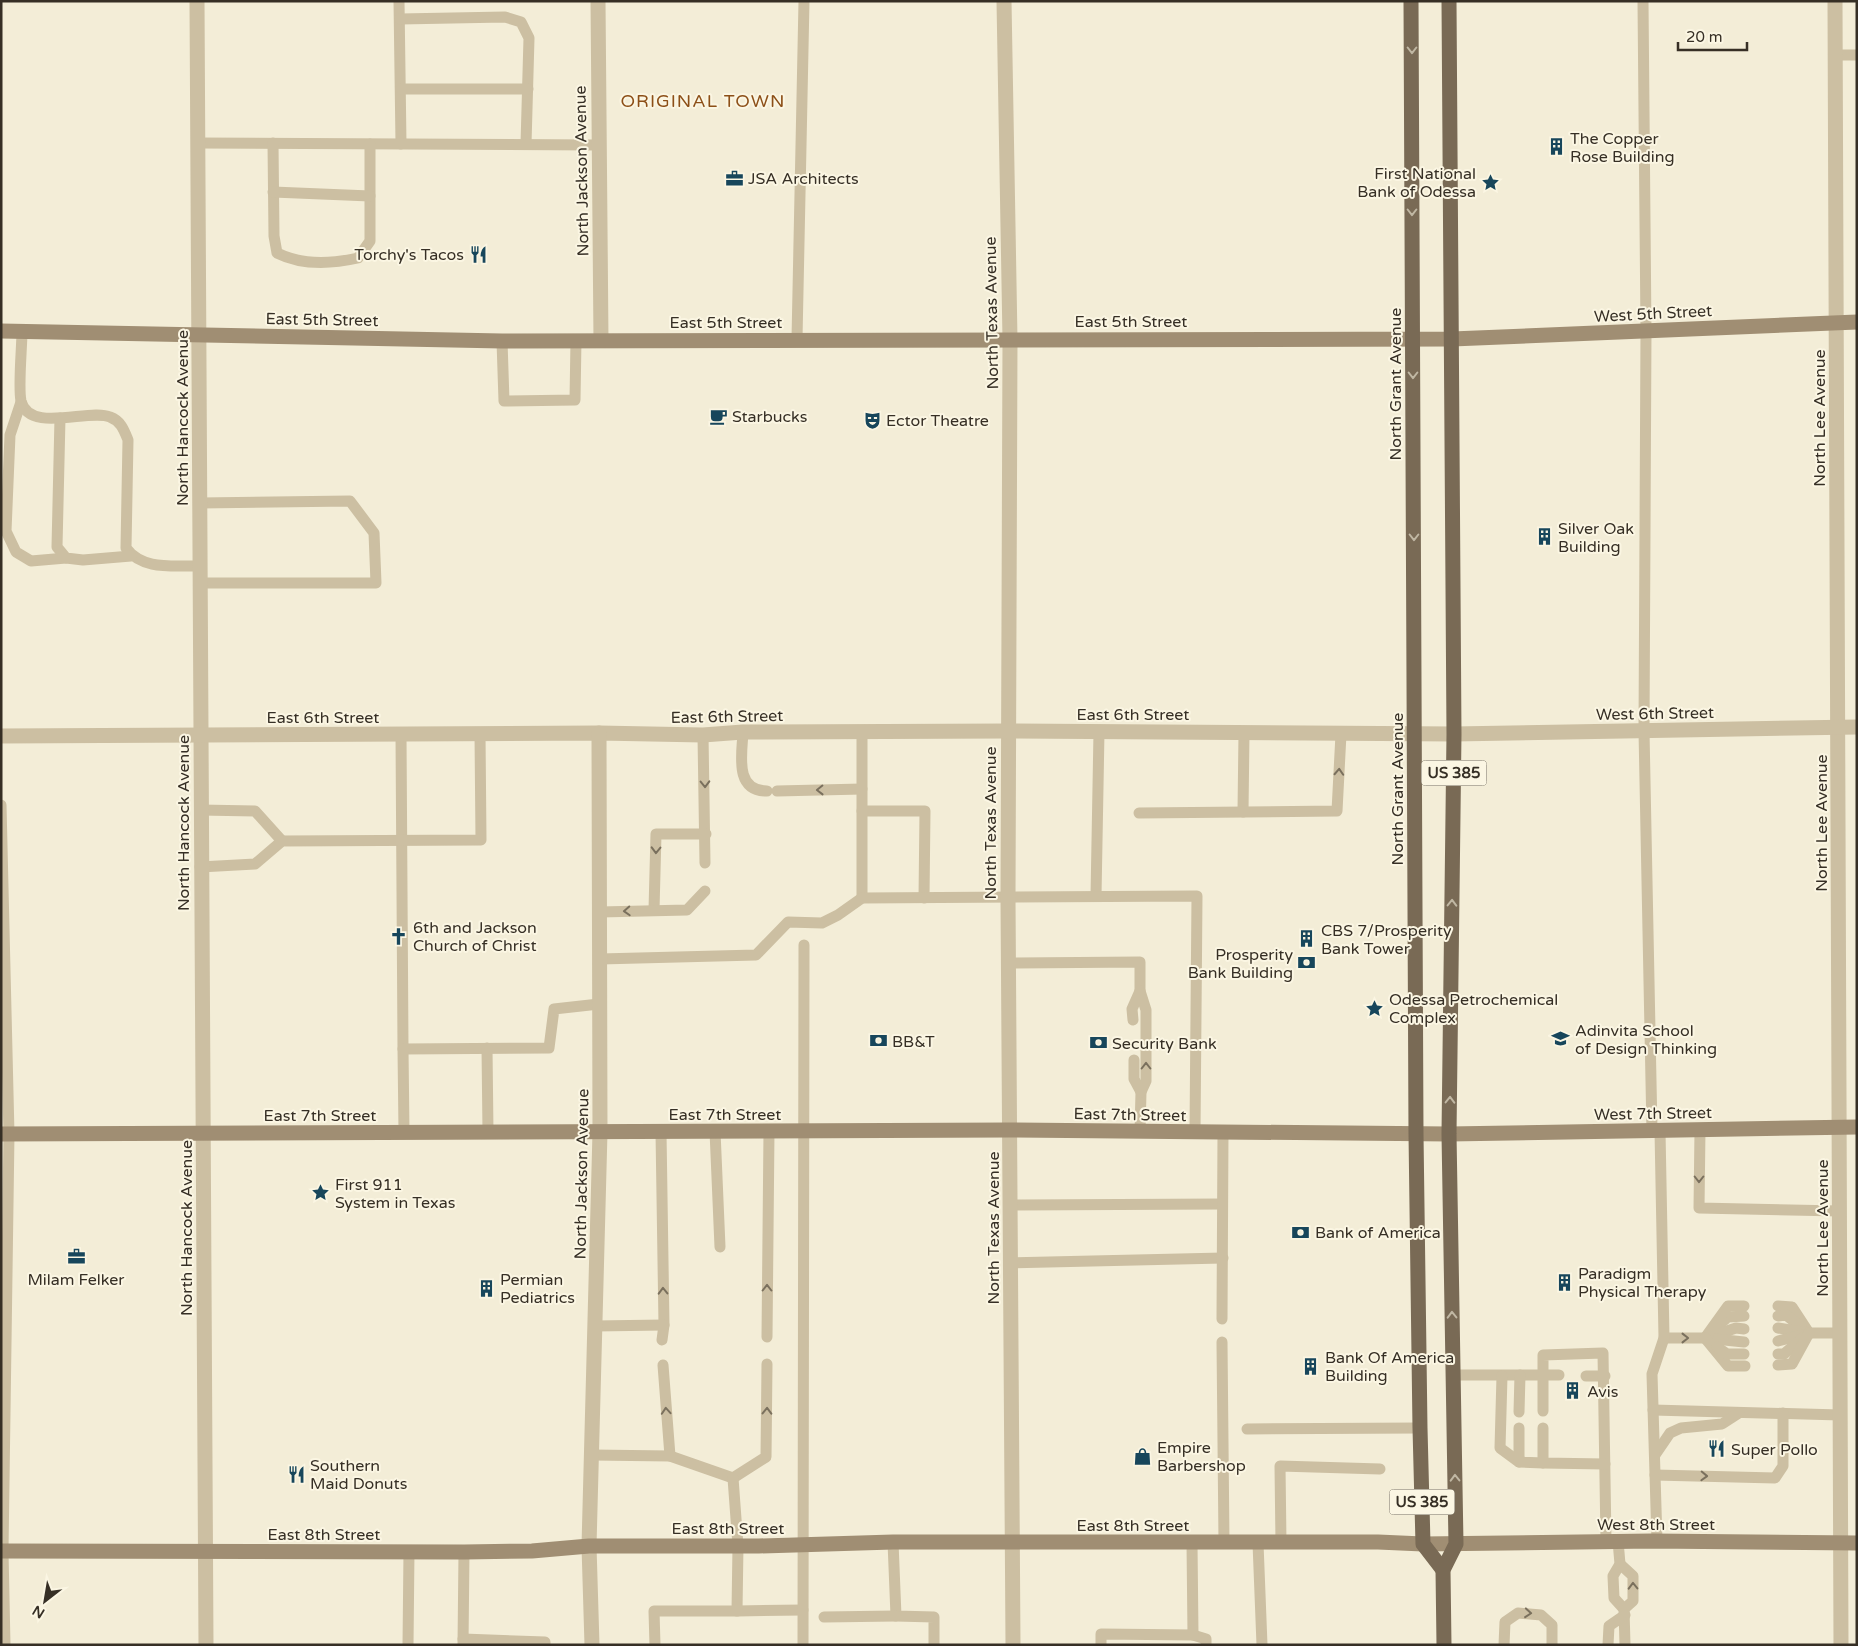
<svg xmlns="http://www.w3.org/2000/svg" width="1858" height="1646" font-family="'Varela Round',sans-serif">
<rect width="100%" height="100%" fill="#f3edd7"/>
<g fill="none" stroke-linecap="round" stroke-linejoin="round">
<!-- lane -->
<g stroke="#ccbfa2" stroke-width="11">
<path d="M 399,1 L 401,144"/>
<path d="M 1643,1 L 1646,331 L 1644,731 L 1652,1131"/>
<path d="M 400,19 L 505,17 L 521,22 L 529,38 L 526,144"/>
<path d="M 1835,55 L 1857,55"/>
<path d="M 401,89 L 528,89"/>
<path d="M 197,143 L 598,145"/>
<path d="M 273,143 L 274,236 L 277,253 C 301,265 331,264 358,258 L 370,241 L 370,144"/>
<path d="M 273,192 L 370,196"/>
<path d="M 22,331 C 22,347 18,387 21,401 C 29,434 90,408 110,417 C 121,421 124,430 128,440 L 126,548 C 143,571 174,565 200,566"/>
<path d="M 797,339 L 804,1"/>
<path d="M 502,341 L 504,401 L 575,400 L 576,340"/>
<path d="M 21,402 L 10,435 L 6,531 L 16,552 L 31,561 L 66,558"/>
<path d="M 60,418 L 57,547 L 66,558 L 83,560 L 131,556"/>
<path d="M 200,503 L 350,501 L 374,533 L 376,583 L 200,583"/>
<path d="M 743,732 C 742,754 734,791 767,791"/>
<path d="M 401,734 L 403,1049 L 549,1048 L 554,1009 L 599,1004"/>
<path d="M 703,735 L 705,863"/>
<path d="M 777,791 L 862,789"/>
<path d="M 1,805 L 9,1134 L 3,1551 L 5,1645"/>
<path d="M 200,810 L 255,811 L 282,841"/>
<path d="M 862,811 L 925,811 L 924,898"/>
<path d="M 1243,812 L 1244,733"/>
<path d="M 1139,813 L 1337,811 L 1341,734"/>
<path d="M 200,867 L 255,864 L 282,841 L 481,840 L 480,734"/>
<path d="M 1096,896 L 1099,732"/>
<path d="M 862,898 L 862,732"/>
<path d="M 654,910 L 656,834 L 706,834"/>
<path d="M 600,912 L 687,910 L 705,891"/>
<path d="M 600,959 L 756,955 L 788,922 L 822,923 L 838,915 L 862,898 L 1197,896 L 1195,1132"/>
<path d="M 1008,963 L 1140,962 L 1140,991 L 1146,1010 L 1146,1081 L 1141,1092 L 1140,1131"/>
<path d="M 1133,1020 L 1132,1009 L 1140,991"/>
<path d="M 487,1048 L 488,1132"/>
<path d="M 403,1049 L 404,1132"/>
<path d="M 1134,1060 L 1134,1079 L 1141,1092"/>
<path d="M 1700,1130 L 1699,1208 L 1840,1211"/>
<path d="M 715,1131 L 720,1247"/>
<path d="M 661,1132 L 664,1325 L 662,1340"/>
<path d="M 1010,1205 L 1222,1204"/>
<path d="M 1010,1263 L 1223,1258"/>
<path d="M 1778,1306 L 1792,1307 L 1809,1333"/>
<path d="M 1778,1316 L 1786,1315 L 1801,1327"/>
<path d="M 1222,1319 L 1223,1132"/>
<path d="M 1719,1325 L 1728,1317 L 1744,1316"/>
<path d="M 595,1326 L 664,1325"/>
<path d="M 1778,1328 L 1809,1333 L 1839,1333"/>
<path d="M 767,1337 L 769,1131"/>
<path d="M 1709,1337 L 1736,1328 L 1744,1329"/>
<path d="M 1664,1338 L 1705,1338 L 1744,1342"/>
<path d="M 1705,1338 L 1728,1306 L 1744,1306"/>
<path d="M 1705,1338 L 1728,1366 L 1745,1366"/>
<path d="M 1778,1341 L 1802,1335"/>
<path d="M 1222,1342 L 1224,1543"/>
<path d="M 1717,1347 L 1727,1354 L 1744,1354"/>
<path d="M 1778,1354 L 1784,1354 L 1804,1337"/>
<path d="M 663,1365 L 670,1456"/>
<path d="M 1778,1365 L 1792,1364 L 1809,1333"/>
<path d="M 1453,1375 L 1559,1375"/>
<path d="M 1502,1376 L 1500,1448 L 1519,1462"/>
<path d="M 1586,1376 L 1605,1376"/>
<path d="M 1653,1410 L 1840,1415"/>
<path d="M 1543,1411 L 1543,1355 L 1603,1353 L 1606,1541"/>
<path d="M 1519,1412 L 1520,1375"/>
<path d="M 1519,1428 L 1519,1462 L 1543,1463"/>
<path d="M 1543,1428 L 1543,1463 L 1605,1464"/>
<path d="M 1247,1429 L 1420,1428"/>
<path d="M 592,1455 L 670,1456 L 733,1478 L 766,1457 L 767,1364"/>
<path d="M 1655,1455 L 1670,1433 L 1681,1428 L 1722,1424 L 1739,1413"/>
<path d="M 1655,1475 L 1775,1478 L 1783,1466 L 1783,1413"/>
<path d="M 1618,1541 L 1620,1564 L 1613,1576 L 1614,1598 L 1624,1609 L 1625,1645"/>
<path d="M 1657,1541 L 1652,1374 L 1664,1338 L 1660,1131"/>
<path d="M 893,1542 L 896,1616 L 934,1617 L 934,1645"/>
<path d="M 1258,1543 L 1262,1645"/>
<path d="M 1281,1543 L 1280,1466 L 1380,1469"/>
<path d="M 1620,1564 L 1633,1576 L 1633,1601 L 1624,1609"/>
<path d="M 737,1611 L 803,1610"/>
<path d="M 824,1617 L 896,1616"/>
<path d="M 1193,1635 L 1206,1639 L 1206,1645"/>
<path d="M 463,1639 L 545,1642 L 545,1645"/>
<path d="M 408,1645 L 409,1551"/>
<path d="M 463,1645 L 464,1552"/>
<path d="M 655,1645 L 654,1611 L 737,1611 L 738,1546 L 733,1478"/>
<path d="M 803,1645 L 804,945"/>
<path d="M 1101,1645 L 1101,1634 L 1193,1635 L 1192,1543"/>
<path d="M 1504,1645 L 1505,1622 L 1518,1613 L 1541,1615 L 1552,1625 L 1552,1645"/>
<path d="M 1608,1645 L 1609,1626 L 1625,1615"/>
</g>
<!-- street -->
<g stroke="#ccbfa2" stroke-width="15">
<path d="M 197,1 L 206,1645"/>
<path d="M 598,1 L 601,340"/>
<path d="M 1004,1 L 1010,339 L 1008,899 L 1013,1645"/>
<path d="M 1835,1 L 1841,1645"/>
<path d="M 1,736 L 599,733 L 703,735 L 743,732 L 1007,731 L 1454,734 L 1857,727"/>
<path d="M 592,1645 L 589,1546 L 600,1132 L 599,733"/>
</g>
<!-- secondary -->
<g stroke="#a08e73" stroke-width="15">
<path d="M 1,331 L 502,341 L 1452,339 L 1857,322"/>
<path d="M 1,1134 L 1009,1130 L 1449,1134 L 1857,1127"/>
<path d="M 1,1551 L 464,1552 L 532,1551 L 589,1546 L 759,1546 L 893,1542 L 1378,1542 L 1423,1544 L 1652,1541 L 1857,1543"/>
</g>
<!-- primary -->
<g stroke="#796a55" stroke-width="15">
<path d="M 1411,1 L 1416,1134 L 1420,1428 L 1423,1544 L 1443,1570"/>
<path d="M 1444,1645 L 1443,1570 L 1456,1544 L 1449,1134 L 1454,734 L 1449,1"/>
</g>
</g>
<!-- one-way arrows -->
<defs><path id="oneway-chevron" d="M-2-3.5L2.5 0L-2 3.5" fill="none" stroke-width="1.6" stroke-linecap="round" stroke-linejoin="round" transform="scale(1.25)"/></defs>
<g stroke="#c0b7a3">
<use href="#oneway-chevron" transform="translate(1412 50) rotate(90)"/>
<use href="#oneway-chevron" transform="translate(1412 212) rotate(90)"/>
<use href="#oneway-chevron" transform="translate(1413 375) rotate(90)"/>
<use href="#oneway-chevron" transform="translate(1414 537) rotate(90)"/>
<use href="#oneway-chevron" transform="translate(1452 903) rotate(-89)"/>
<use href="#oneway-chevron" transform="translate(1450 1100) rotate(-89)"/>
<use href="#oneway-chevron" transform="translate(1452 1315) rotate(-91)"/>
<use href="#oneway-chevron" transform="translate(1455 1478) rotate(-91)"/>
</g>
<g stroke="#7a705d">
<use href="#oneway-chevron" transform="translate(1339 772) rotate(-87)"/>
<use href="#oneway-chevron" transform="translate(705 784) rotate(89)"/>
<use href="#oneway-chevron" transform="translate(820 790) rotate(179)"/>
<use href="#oneway-chevron" transform="translate(656 850) rotate(91)"/>
<use href="#oneway-chevron" transform="translate(627 911) rotate(177)"/>
<use href="#oneway-chevron" transform="translate(1146 1066) rotate(-90)"/>
<use href="#oneway-chevron" transform="translate(1699 1179) rotate(90)"/>
<use href="#oneway-chevron" transform="translate(767 1288) rotate(-90)"/>
<use href="#oneway-chevron" transform="translate(663 1291) rotate(-91)"/>
<use href="#oneway-chevron" transform="translate(1685 1338)"/>
<use href="#oneway-chevron" transform="translate(666 1411) rotate(-94)"/>
<use href="#oneway-chevron" transform="translate(767 1411) rotate(-89)"/>
<use href="#oneway-chevron" transform="translate(1704 1476) rotate(2)"/>
<use href="#oneway-chevron" transform="translate(1633 1586) rotate(-91)"/>
<use href="#oneway-chevron" transform="translate(1528 1613) rotate(5)"/>
</g>
<!-- icons -->
<defs>
<symbol id="building-bare" viewBox="-9 -9 18 18"><path d="M-4-6H4V6H1V3H-1V6H-4ZM-2.5-4.3h1.7v1.8h-1.7ZM.8-4.3h1.7v1.8H.8ZM-2.5-1h1.7V.8h-1.7ZM.8-1h1.7V.8H.8Z" fill="#17465b" stroke="#fbf6e3" stroke-width="2.5" paint-order="stroke"/></symbol>
<symbol id="office-bare" viewBox="-9 -9 18 18"><path d="M-6-3h4V-5.5h4V-3h4V5H-6ZM-1-4.5V-3h2v-1.5ZM-6 0V1H6V0Z" fill="#17465b" stroke="#fbf6e3" stroke-width="2.5" paint-order="stroke"/></symbol>
<symbol id="sight-bare" viewBox="-9 -9 18 18"><path d="M0-6L1.8-2.2L6-1.7L2.9 1.2L3.7 5.4L0 3.3L-3.7 5.4L-2.9 1.2L-6-1.7L-1.8-2.2Z" fill="#17465b" stroke="#fbf6e3" stroke-width="2.5" paint-order="stroke"/></symbol>
<symbol id="restaurant-bare" viewBox="-9 -9 18 18"><path d="M-5-6h1v4h1v-4h1v4h1v-4h1v5L-1.5 .5V6h-2V.5L-5-1ZM5-6V6H3V1.5H1.5Q1.5-4 5-6Z" fill="#17465b" stroke="#fbf6e3" stroke-width="2.5" paint-order="stroke"/></symbol>
<symbol id="cafe-bare" viewBox="-9 -9 18 18"><path d="M-5.5-4.5H6V0H3Q3 3.5 0 3.5H-2.5Q-5.5 3.5-5.5 0ZM3-3.2v2h1.7v-2ZM-6 4.5H4V6H-6Z" fill="#17465b" stroke="#fbf6e3" stroke-width="2.5" paint-order="stroke"/></symbol>
<symbol id="theatre-bare" viewBox="-9 -9 18 18"><path d="M-5-5.5Q0-4 5-5.5V0Q5 5 0 6Q-5 5-5 0ZM-3.3-2.5H-1v1.5H-3.3ZM1-2.5H3.3v1.5H1ZM-2.8 1Q0 5.5 2.8 1Z" fill="#17465b" stroke="#fbf6e3" stroke-width="2.5" paint-order="stroke"/></symbol>
<symbol id="church-bare" viewBox="-9 -9 18 18"><path d="M-1.2-6h2.4v3.5h3.3v2.4h-3.3V6h-2.4V-.1h-3.3v-2.4h3.3Z" fill="#17465b" stroke="#fbf6e3" stroke-width="2.5" paint-order="stroke"/></symbol>
<symbol id="bank-bare" viewBox="-9 -9 18 18"><path d="M-6-4H6V4H-6ZM0-2.3a2.3 2.3 0 1 0 0 4.6a2.3 2.3 0 1 0 0-4.6Z" fill="#17465b" stroke="#fbf6e3" stroke-width="2.5" paint-order="stroke"/></symbol>
<symbol id="school-bare" viewBox="-9 -9 18 18"><path d="M0-5L7-2L0 1L-7-2ZM-4 1L0 2.5L4 1V4Q0 6-4 4Z" fill="#17465b" stroke="#fbf6e3" stroke-width="2.5" paint-order="stroke"/></symbol>
<symbol id="shop-bare" viewBox="-9 -9 18 18"><path d="M-5-2.5h2.3a2.7 3.5 0 0 1 5.4 0H5L5.5 6h-11ZM-1.5-2.5h3a1.5 2.3 0 0 0-3 0Z" fill="#17465b" stroke="#fbf6e3" stroke-width="2.5" paint-order="stroke"/></symbol>
</defs>
<g fill-rule="evenodd">
<use href="#building-bare" x="1544" y="134" width="25" height="25"/>
<use href="#office-bare" x="722" y="166" width="25" height="25"/>
<use href="#sight-bare" x="1478" y="170" width="25" height="25"/>
<use href="#restaurant-bare" x="466" y="242" width="25" height="25"/>
<use href="#cafe-bare" x="706" y="404" width="25" height="25"/>
<use href="#theatre-bare" x="860" y="408" width="25" height="25"/>
<use href="#building-bare" x="1532" y="524" width="25" height="25"/>
<use href="#church-bare" x="386" y="924" width="25" height="25"/>
<use href="#building-bare" x="1294" y="926" width="25" height="25"/>
<use href="#bank-bare" x="1294" y="950" width="25" height="25"/>
<use href="#sight-bare" x="1362" y="996" width="25" height="25"/>
<use href="#school-bare" x="1548" y="1026" width="25" height="25"/>
<use href="#bank-bare" x="866" y="1028" width="25" height="25"/>
<use href="#bank-bare" x="1086" y="1030" width="25" height="25"/>
<use href="#sight-bare" x="308" y="1180" width="25" height="25"/>
<use href="#bank-bare" x="1288" y="1220" width="25" height="25"/>
<use href="#office-bare" x="64" y="1244" width="25" height="25"/>
<use href="#building-bare" x="1552" y="1270" width="25" height="25"/>
<use href="#building-bare" x="474" y="1276" width="25" height="25"/>
<use href="#building-bare" x="1298" y="1354" width="25" height="25"/>
<use href="#building-bare" x="1560" y="1378" width="25" height="25"/>
<use href="#restaurant-bare" x="1704" y="1436" width="25" height="25"/>
<use href="#shop-bare" x="1130" y="1444" width="25" height="25"/>
<use href="#restaurant-bare" x="284" y="1462" width="25" height="25"/>
</g>
<g text-anchor="middle" stroke-width="4" stroke-linejoin="round" paint-order="stroke">
<!-- shield labels -->
<g fill="#fbf6e3" stroke="#716b5e" stroke-width="1">
<rect x="1421.5" y="760.5" width="65" height="25" rx="4"/>
<rect x="1389.5" y="1489.5" width="65" height="25" rx="4"/>
</g>
<g font-size="15" font-weight="bold" fill="#362f25">
<text x="1454" y="778">US 385</text>
<text x="1422" y="1507">US 385</text>
</g>
<!-- poi labels -->
<g font-size="16" fill="#362f25" stroke="#fbf6e3" text-anchor="start">
<text x="1570" y="144">The Copper<tspan x="1570" dy="18">Rose Building</tspan></text>
<text x="1476" y="179" text-anchor="end">First National<tspan x="1476" dy="18">Bank of Odessa</tspan></text>
<text x="748" y="184">JSA Architects</text>
<text x="464" y="260" text-anchor="end">Torchy's Tacos</text>
<text x="732" y="422">Starbucks</text>
<text x="886" y="426">Ector Theatre</text>
<text x="1558" y="534">Silver Oak<tspan x="1558" dy="18">Building</tspan></text>
<text x="413" y="933">6th and Jackson<tspan x="413" dy="18">Church of Christ</tspan></text>
<text x="1321" y="936">CBS 7/Prosperity<tspan x="1321" dy="18">Bank Tower</tspan></text>
<text x="1293" y="960" text-anchor="end">Prosperity<tspan x="1293" dy="18">Bank Building</tspan></text>
<text x="1389" y="1005">Odessa Petrochemical<tspan x="1389" dy="18">Complex</tspan></text>
<text x="1575" y="1036">Adinvita School<tspan x="1575" dy="18">of Design Thinking</tspan></text>
<text x="892" y="1047">BB&amp;T</text>
<text x="1112" y="1049">Security Bank</text>
<text x="335" y="1190">First 911<tspan x="335" dy="18">System in Texas</tspan></text>
<text x="1315" y="1238">Bank of America</text>
<text x="1578" y="1279">Paradigm<tspan x="1578" dy="18">Physical Therapy</tspan></text>
<text x="76" y="1285" text-anchor="middle">Milam Felker</text>
<text x="500" y="1285">Permian<tspan x="500" dy="18">Pediatrics</tspan></text>
<text x="1325" y="1363">Bank Of America<tspan x="1325" dy="18">Building</tspan></text>
<text x="1587" y="1397">Avis</text>
<text x="1157" y="1453">Empire<tspan x="1157" dy="18">Barbershop</tspan></text>
<text x="1731" y="1455">Super Pollo</text>
<text x="310" y="1471">Southern<tspan x="310" dy="18">Maid Donuts</tspan></text>
</g>
<!-- street labels -->
<g font-size="16" fill="#362f25" stroke="#fbf6e3">
<text transform="translate(581 171) rotate(-91)" y="6">North Jackson Avenue</text>
<text transform="translate(991 313) rotate(-91)" y="6">North Texas Avenue</text>
<text transform="translate(1653 313) rotate(-3)" y="6">West 5th Street</text>
<text transform="translate(322 319) rotate(1)" y="6">East 5th Street</text>
<text x="1131" y="327">East 5th Street</text>
<text x="726" y="328">East 5th Street</text>
<text transform="translate(1395 384) rotate(-90)" y="6">North Grant Avenue</text>
<text transform="translate(182 418) rotate(-90)" y="6">North Hancock Avenue</text>
<text transform="translate(1819 418) rotate(-90)" y="6">North Lee Avenue</text>
<text transform="translate(1655 713) rotate(-1)" y="6">West 6th Street</text>
<text x="1133" y="720">East 6th Street</text>
<text transform="translate(727 716) rotate(-1)" y="6">East 6th Street</text>
<text x="323" y="723">East 6th Street</text>
<text transform="translate(1397 789) rotate(-90)" y="6">North Grant Avenue</text>
<text transform="translate(183 823) rotate(-90)" y="6">North Hancock Avenue</text>
<text transform="translate(990 823) rotate(-90)" y="6">North Texas Avenue</text>
<text transform="translate(1821 823) rotate(-90)" y="6">North Lee Avenue</text>
<text transform="translate(1653 1113) rotate(-1)" y="6">West 7th Street</text>
<text x="725" y="1120">East 7th Street</text>
<text transform="translate(1130 1114) rotate(1)" y="6">East 7th Street</text>
<text x="320" y="1121">East 7th Street</text>
<text transform="translate(581 1174) rotate(-89)" y="6">North Jackson Avenue</text>
<text transform="translate(186 1228) rotate(-90)" y="6">North Hancock Avenue</text>
<text transform="translate(993 1228) rotate(-90)" y="6">North Texas Avenue</text>
<text transform="translate(1822 1228) rotate(-90)" y="6">North Lee Avenue</text>
<text x="1656" y="1530">West 8th Street</text>
<text x="1133" y="1531">East 8th Street</text>
<text x="728" y="1534">East 8th Street</text>
<text x="324" y="1540">East 8th Street</text>
</g>
<!-- neighbourhood labels -->
<g font-size="18" letter-spacing="1" fill="#8c4f17" stroke="#fbf6e3">
<text x="703" y="107">ORIGINAL TOWN</text>
</g>
</g>
<!-- border -->
<rect width="1858" height="1646" fill="none" stroke="#362f25" stroke-width="5"/>
<!-- north arrow -->
<g transform="translate(45 1601) rotate(211)" stroke="#fbf6e3" stroke-width="4" paint-order="stroke">
<path d="M0-4L9 19L0 12L-9 19Z" fill="#362f25"/>
<text y="-8" font-size="14" font-weight="bold" text-anchor="middle" fill="#362f25">N</text>
</g>
<!-- scale -->
<path d="M1678 42v8h69v-8" fill="none" stroke="#362f25" stroke-width="2.5"/>
<text x="1686" y="42" font-size="15" fill="#362f25" stroke="#fbf6e3" stroke-width="4" paint-order="stroke">20 m</text>
</svg>
